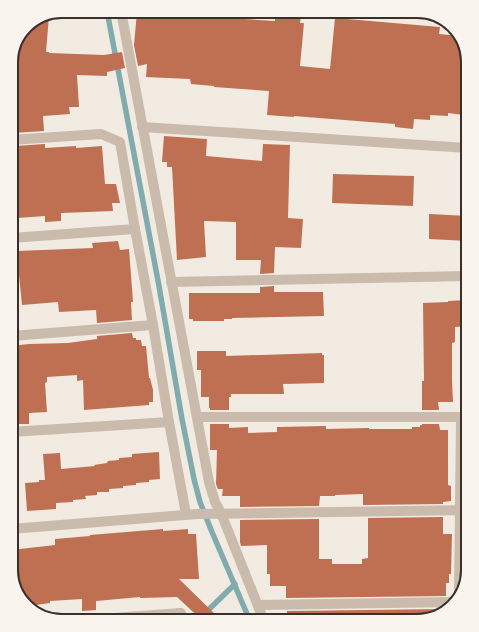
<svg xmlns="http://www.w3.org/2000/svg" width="479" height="632" font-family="'Public Sans',sans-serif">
<rect width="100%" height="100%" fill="#f2ebe1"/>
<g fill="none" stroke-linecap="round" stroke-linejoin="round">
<!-- stream -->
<g stroke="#81abae" stroke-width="5.5">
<path d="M 107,11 L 159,286 L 182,419 L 194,479 L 200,502 L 212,532 L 250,621"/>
<path d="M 197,621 L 235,584"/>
</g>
</g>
<!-- building -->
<g fill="#bf6f52">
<path d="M 137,12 L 275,21 L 275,14 L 301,16 L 300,23 L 304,23 L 300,66 L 330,69 L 335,18 L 440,27 L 439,34 L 460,36 L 467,57 L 464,83 L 466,84 L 464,115 L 448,113 L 448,116 L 430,115 L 430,120 L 414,119 L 413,129 L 395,127 L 395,124 L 294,116 L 294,117 L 267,115 L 269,91 L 214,87 L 214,86 L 191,84 L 190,79 L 146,77 L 147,64 L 138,66 L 134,45 Z"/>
<path d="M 49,16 L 46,52 L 49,52 L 49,53 L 104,55 L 122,52 L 125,68 L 107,72 L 107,76 L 77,75 L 79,107 L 69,107 L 70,114 L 43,116 L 44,131 L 13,133 L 11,124 L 11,59 L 28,24 Z"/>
<path d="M 164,136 L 207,139 L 206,156 L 262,161 L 263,144 L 290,145 L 288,218 L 303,219 L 301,248 L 275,247 L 274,273 L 260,274 L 261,260 L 236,260 L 236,222 L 204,221 L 206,257 L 177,260 L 172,167 L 167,167 L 167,162 L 162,162 Z"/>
<path d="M 45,144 L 45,148 L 76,146 L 76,148 L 102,146 L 105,184 L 116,184 L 120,203 L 112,203 L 113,211 L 61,213 L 61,221 L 45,222 L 45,216 L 17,218 L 17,214 L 12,214 L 11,197 L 11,163 L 18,162 L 15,146 Z"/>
<path d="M 333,174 L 414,176 L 413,206 L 332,203 Z"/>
<path d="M 429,214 L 468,216 L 468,241 L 429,239 Z"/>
<path d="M 118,241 L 120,250 L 129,249 L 133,302 L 131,302 L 132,320 L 97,323 L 96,310 L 59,312 L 58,302 L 22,305 L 19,275 L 17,251 L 93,248 L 92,243 Z"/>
<path d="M 274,286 L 274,292 L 323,292 L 324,316 L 232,318 L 232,319 L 224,319 L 224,321 L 193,321 L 193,319 L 189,319 L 189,293 L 260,293 L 260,287 Z"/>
<path d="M 468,300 L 468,326 L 455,327 L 455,342 L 452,343 L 452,381 L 453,402 L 438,402 L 439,410 L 422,410 L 422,381 L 424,381 L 423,303 L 448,302 L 448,301 Z"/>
<path d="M 132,333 L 133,338 L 136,338 L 136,340 L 141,340 L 142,346 L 146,346 L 149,378 L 150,378 L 153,390 L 153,402 L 149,402 L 149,405 L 84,410 L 83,380 L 77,381 L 77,375 L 47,377 L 47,382 L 45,383 L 47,412 L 29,413 L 29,424 L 15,424 L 14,415 L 11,415 L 11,346 L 29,344 L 68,343 L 97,339 L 97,336 Z"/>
<path d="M 197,351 L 226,351 L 226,356 L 322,353 L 322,355 L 324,355 L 324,383 L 283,384 L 284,394 L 231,394 L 231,397 L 229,397 L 229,410 L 210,410 L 210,408 L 209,408 L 209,397 L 201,397 L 201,370 L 197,370 Z"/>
<path d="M 210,424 L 229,424 L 229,428 L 248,427 L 248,433 L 277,432 L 277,427 L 326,426 L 326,429 L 369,428 L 369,429 L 412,429 L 412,427 L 420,427 L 420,425 L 422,425 L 422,424 L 439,424 L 440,430 L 448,430 L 448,485 L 451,486 L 451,501 L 443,502 L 443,504 L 363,505 L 363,494 L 335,495 L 335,496 L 320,496 L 319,506 L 240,507 L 240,496 L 222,496 L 223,489 L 218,489 L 216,484 L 217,450 L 210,450 Z"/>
<path d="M 159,452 L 160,479 L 149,480 L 149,482 L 136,483 L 136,485 L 123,486 L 123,488 L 109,489 L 109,492 L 97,492 L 97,495 L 85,496 L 86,499 L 73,500 L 73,502 L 56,503 L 56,509 L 27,511 L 25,483 L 39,482 L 39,480 L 45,480 L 43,454 L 60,453 L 61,469 L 95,466 L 94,465 L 107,463 L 108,461 L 119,460 L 119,458 L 132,457 L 132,454 Z"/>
<path d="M 443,517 L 443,534 L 452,534 L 451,574 L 449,574 L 449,583 L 446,583 L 446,596 L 286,598 L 286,586 L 270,586 L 270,574 L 267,574 L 267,545 L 241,546 L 240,542 L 240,520 L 319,519 L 319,559 L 332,559 L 332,564 L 362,564 L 362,559 L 368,558 L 368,518 Z"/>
<path d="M 163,529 L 163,531 L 188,529 L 188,534 L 196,534 L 199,579 L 179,579 L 222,621 L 203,621 L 177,597 L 140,598 L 140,597 L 96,601 L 96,610 L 82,611 L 82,599 L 50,601 L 50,603 L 28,606 L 20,598 L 11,570 L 11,550 L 55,545 L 55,539 L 90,536 L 90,535 Z"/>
<path d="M 446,609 L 446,611 L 445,612 L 417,621 L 287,621 L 287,611 Z"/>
</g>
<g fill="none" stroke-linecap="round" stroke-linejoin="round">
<!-- minor -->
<g stroke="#cabbad" stroke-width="10">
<path d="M 121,11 L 209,482 L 215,502 L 221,513 L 264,621"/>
<path d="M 142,127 L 468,148"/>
<path d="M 11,140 L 101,134 L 120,142 L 135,229 L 153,325 L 169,422 L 186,514"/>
<path d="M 11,238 L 135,229"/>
<path d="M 171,282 L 468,276"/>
<path d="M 11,336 L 153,325"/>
<path d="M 197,417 L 468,417"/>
<path d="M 11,432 L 169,422"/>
<path d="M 11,529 L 197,514 L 468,510"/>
<path d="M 459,598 L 461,417"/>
<path d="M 258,605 L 455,602"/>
<path d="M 74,621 L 181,613"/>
</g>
</g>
<!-- crop -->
<path d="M0 0H479V632H0ZM62 18H417A44 44 0 0 1 461 62V570A44 44 0 0 1 417 614H62A44 44 0 0 1 18 570V62A44 44 0 0 1 62 18Z" fill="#faf4ee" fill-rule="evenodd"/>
<path fill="none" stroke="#39302b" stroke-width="2" d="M62 18H417A44 44 0 0 1 461 62V570A44 44 0 0 1 417 614H62A44 44 0 0 1 18 570V62A44 44 0 0 1 62 18Z"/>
</svg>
